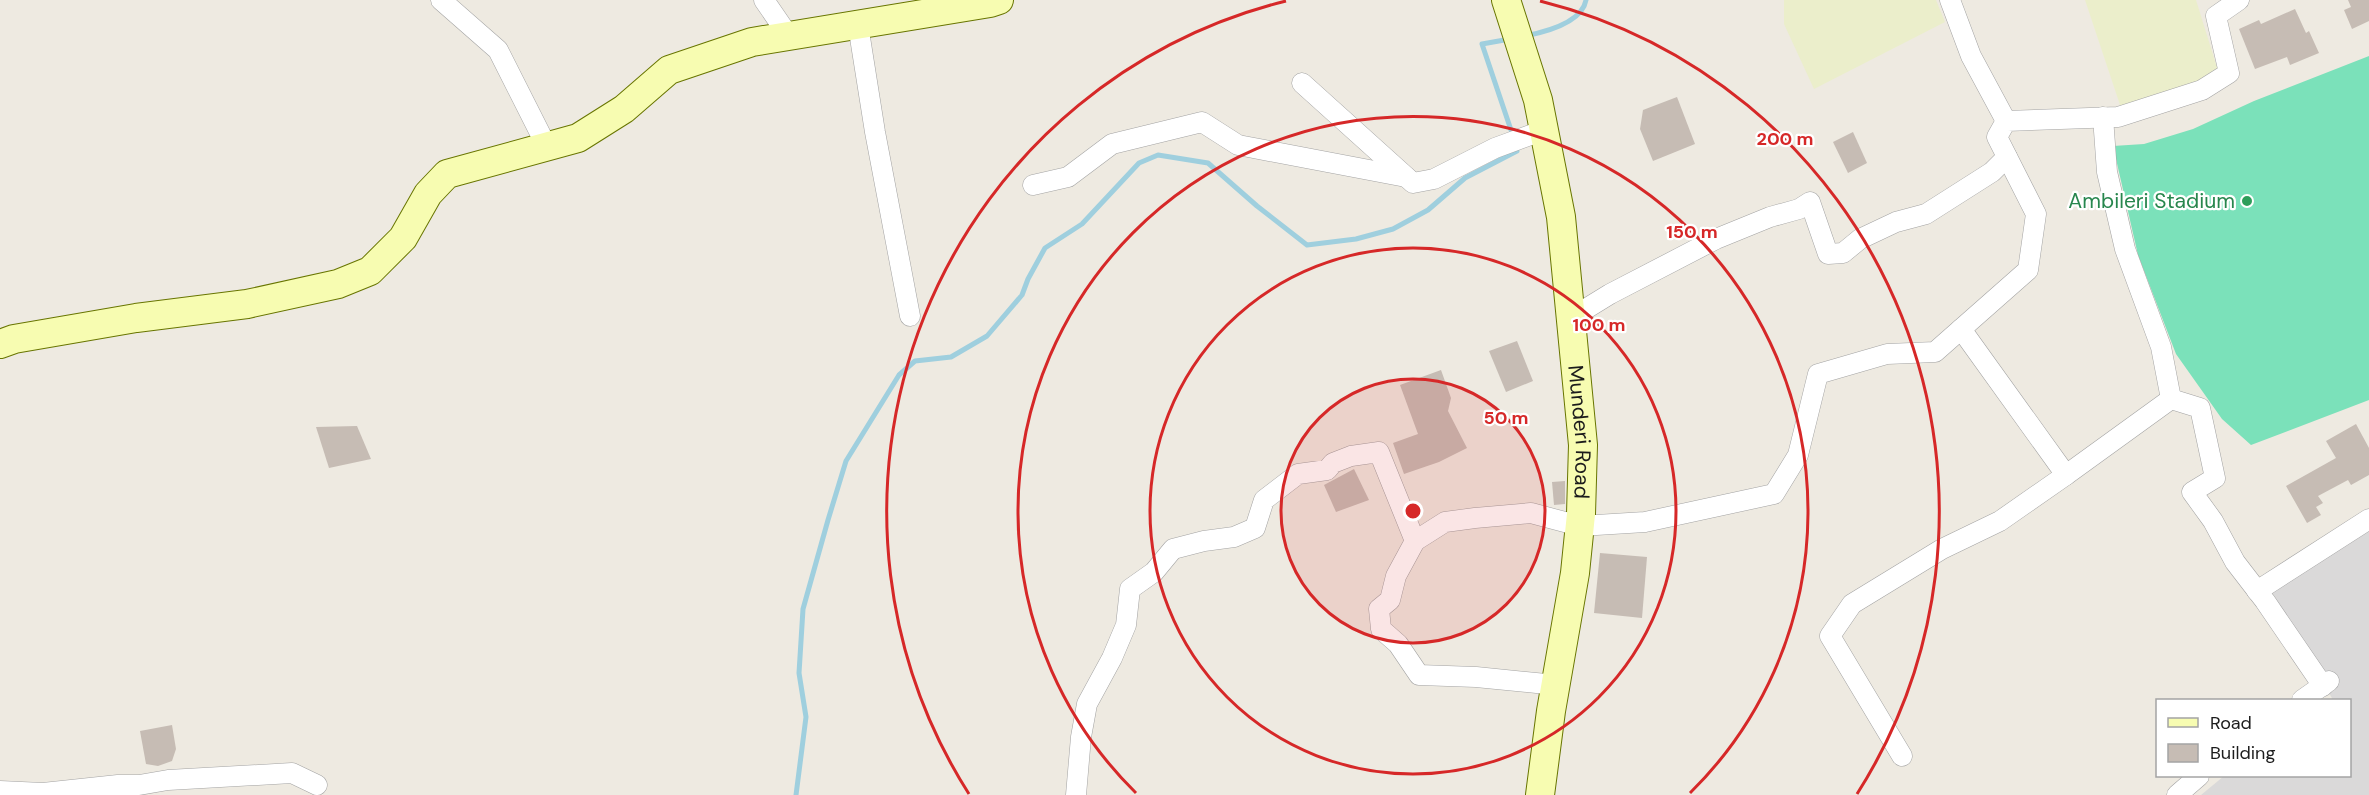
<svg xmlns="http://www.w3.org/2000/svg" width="2369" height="795" font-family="'DM Sans',sans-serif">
<rect width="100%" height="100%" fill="#eeeae1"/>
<!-- residential -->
<path fill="#dad9d9" d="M 2369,531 L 2369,795 L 2201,795 L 2224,776 L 2350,776 L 2350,700 L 2333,700 L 2271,590 Z"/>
<!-- farmland -->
<g fill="#ebeecb">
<path d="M 1784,0 L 1936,0 L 1945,22 L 1814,89 L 1784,24 Z"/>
<path d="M 2085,0 L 2196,0 L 2219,74 L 2121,108 Z"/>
</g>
<!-- pitch -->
<path fill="#7be1ba" d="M 2369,56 L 2369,400 L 2251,445 L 2222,419 L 2176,354 L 2138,255 L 2113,146 L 2144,144 L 2193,129 L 2254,101 Z"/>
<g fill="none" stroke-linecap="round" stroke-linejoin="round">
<!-- stream -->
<g stroke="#9fcfde" stroke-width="5">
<path d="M 1525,36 C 1545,32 1582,23 1586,0"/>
<path d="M 1510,39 L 1482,44 L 1513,136"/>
<path d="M 796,795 L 806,717 L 799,673 L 803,609 L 828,520 L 846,461 L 899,375 L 915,361 L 951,357 L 987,336 L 1022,295 L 1028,279 L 1045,248 L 1082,224 L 1139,163 L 1158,155 L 1208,163 L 1257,206 L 1307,245 L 1356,239 L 1393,229 L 1428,210 L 1465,178 L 1517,151 L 1515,145"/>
</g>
</g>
<!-- building -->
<g fill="#c6bcb4">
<path d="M 2348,0 L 2369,0 L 2369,21 L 2352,29 L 2344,10 L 2351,7 Z"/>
<path d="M 2295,9 L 2306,33 L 2309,31 L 2319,53 L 2290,65 L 2287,57 L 2255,69 L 2239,29 L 2259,20 L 2261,24 Z"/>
<path d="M 1677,97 L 1695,144 L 1653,161 L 1640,129 L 1643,110 Z"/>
<path d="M 1853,132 L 1867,163 L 1848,173 L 1833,142 Z"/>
<path d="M 1517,341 L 1533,381 L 1506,392 L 1489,351 Z"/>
<path d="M 1441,370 L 1451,398 L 1448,411 L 1467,448 L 1439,462 L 1404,474 L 1393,443 L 1418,434 L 1400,385 Z"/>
<path d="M 2356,424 L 2369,448 L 2369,475 L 2351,485 L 2348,480 L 2318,496 L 2323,503 L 2316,507 L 2321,515 L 2307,523 L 2286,486 L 2336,458 L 2326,441 Z"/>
<path d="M 357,426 L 371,459 L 329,468 L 316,427 Z"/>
<path d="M 1354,469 L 1369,500 L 1336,512 L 1324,485 Z"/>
<path d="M 1565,481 L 1565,504 L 1554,505 L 1552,482 Z"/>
<path d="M 1600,553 L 1647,557 L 1642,618 L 1594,613 Z"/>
<path d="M 172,725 L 176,749 L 172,761 L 158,766 L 146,764 L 140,731 Z"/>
</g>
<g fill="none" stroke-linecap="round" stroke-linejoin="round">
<defs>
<g id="street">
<path d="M 441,0 L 498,50 L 547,147"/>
<path d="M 764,0 L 788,35"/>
<path d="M 1950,0 L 1971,56 L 2006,121"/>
<path d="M 858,25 L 875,132 L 910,316"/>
<path d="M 1302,83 L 1413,183 L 1434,179 L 1495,148 L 1544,130"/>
<path d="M 2103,117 L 2107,172 L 2125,249 L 2161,347 L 2171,399"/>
<path d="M 1033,185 L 1068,177 L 1112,144 L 1202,122 L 1238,145 L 1406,177"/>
<path d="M 1571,318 L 1610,294 L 1716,239 L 1770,217 L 1799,209 L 1810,202 L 1828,254 L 1843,253 L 1860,239 L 1896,222 L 1926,214 L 1992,172 L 2007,157"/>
<path d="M 2066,475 L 2171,399 L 2200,408 L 2215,478 L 2192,492 L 2213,521 L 2235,562 L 2265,601 L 2323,686"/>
<path d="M 1415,541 L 1445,522 L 1475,518 L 1531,513 L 1580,526 L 1645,522 L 1774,494 L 1798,455 L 1818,374 L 1887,354 L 1935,352 L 2028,270 L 2036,214 L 1997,137 L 2006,121 L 2118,117 L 2202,90 L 2229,73 L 2216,16 L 2239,0"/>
<path d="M 2257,591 L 2369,519"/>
<path d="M 2302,700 L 2329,681"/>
<path d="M 1902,756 L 1830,636 L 1852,604 L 1942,549 L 2000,521 L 2066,475 L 1961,329"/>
<path d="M 0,791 L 43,793 L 118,785 L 139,785 L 168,780 L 292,773 L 317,785"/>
<path d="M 1076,795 L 1081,737 L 1087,704 L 1112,658 L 1126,625 L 1130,589 L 1154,572 L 1173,549 L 1204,541 L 1234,537 L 1255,528 L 1264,500 L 1298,474 L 1327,470 L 1333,463 L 1351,456 L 1379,452 L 1415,541 L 1396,576 L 1390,600 L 1379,609 L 1381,629 L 1398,644 L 1419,675 L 1476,677 L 1556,685"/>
<path d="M 2177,795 L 2199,776"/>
</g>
<g id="secondary">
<path id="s1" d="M 1506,0 L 1538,100 L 1561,217 L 1583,445 L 1581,514 L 1575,573 L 1551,711 L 1540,795"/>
<path d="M 0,344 L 14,339 L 136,318 L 247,304 L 338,284 L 370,271 L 403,238 L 428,194 L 447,174 L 578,138 L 624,109 L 669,70 L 752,42 L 990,3 L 999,0"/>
</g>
</defs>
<!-- street casing -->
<use href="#street" stroke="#a3a3a3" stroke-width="21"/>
<!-- secondary casing -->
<use href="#secondary" stroke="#687500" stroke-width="30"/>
<!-- street -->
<use href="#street" stroke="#fff" stroke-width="20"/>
<!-- secondary -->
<use href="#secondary" stroke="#f7fcb1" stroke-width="28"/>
</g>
<!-- distance rings -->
<circle cx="1413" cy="511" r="132" fill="#d62828" fill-opacity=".12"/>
<g fill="none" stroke="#d62828" stroke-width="3">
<circle cx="1413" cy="511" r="132"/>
<circle cx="1413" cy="511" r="263"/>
<path d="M1136 793A395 395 0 1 1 1690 793"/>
<path d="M969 794A526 526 0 0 1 1286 1M1540 1A526 526 0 0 1 1857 794"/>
</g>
<!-- markers -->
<circle fill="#2e9e5b" stroke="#fff" stroke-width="2" cx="2247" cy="201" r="6"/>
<g text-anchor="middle" stroke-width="4.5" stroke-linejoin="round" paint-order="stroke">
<!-- leisure labels -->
<g font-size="21" fill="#27864d" stroke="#fff" text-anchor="end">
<text x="2235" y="208">Ambileri Stadium</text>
</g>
<!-- street labels -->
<g font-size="21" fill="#1c1c1c" stroke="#fff">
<text dy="7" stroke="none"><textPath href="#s1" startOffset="440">Munderi Road</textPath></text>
</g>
</g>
<circle cx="1413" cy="511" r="9" fill="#d62828" stroke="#fff" stroke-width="3"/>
<g font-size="18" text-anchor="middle" font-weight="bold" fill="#d62828" stroke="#fff" stroke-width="4.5" stroke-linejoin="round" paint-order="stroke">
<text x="1785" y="145">200 m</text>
<text x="1692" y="238">150 m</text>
<text x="1599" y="331">100 m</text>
<text x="1506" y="424">50 m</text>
</g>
<!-- legend -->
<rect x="2156" y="699" width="195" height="78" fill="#ffffff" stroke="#a4a4a4" stroke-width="1.5"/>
<rect x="2168" y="718" width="30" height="9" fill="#f7fcb1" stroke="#a4a4a4" stroke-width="1.5"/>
<text x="2210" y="729" font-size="18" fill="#1c1c1c">Road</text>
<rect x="2168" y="744" width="30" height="18" fill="#c6bcb4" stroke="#a4a4a4" stroke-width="1.5"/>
<text x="2210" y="759" font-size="18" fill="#1c1c1c">Building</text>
</svg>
